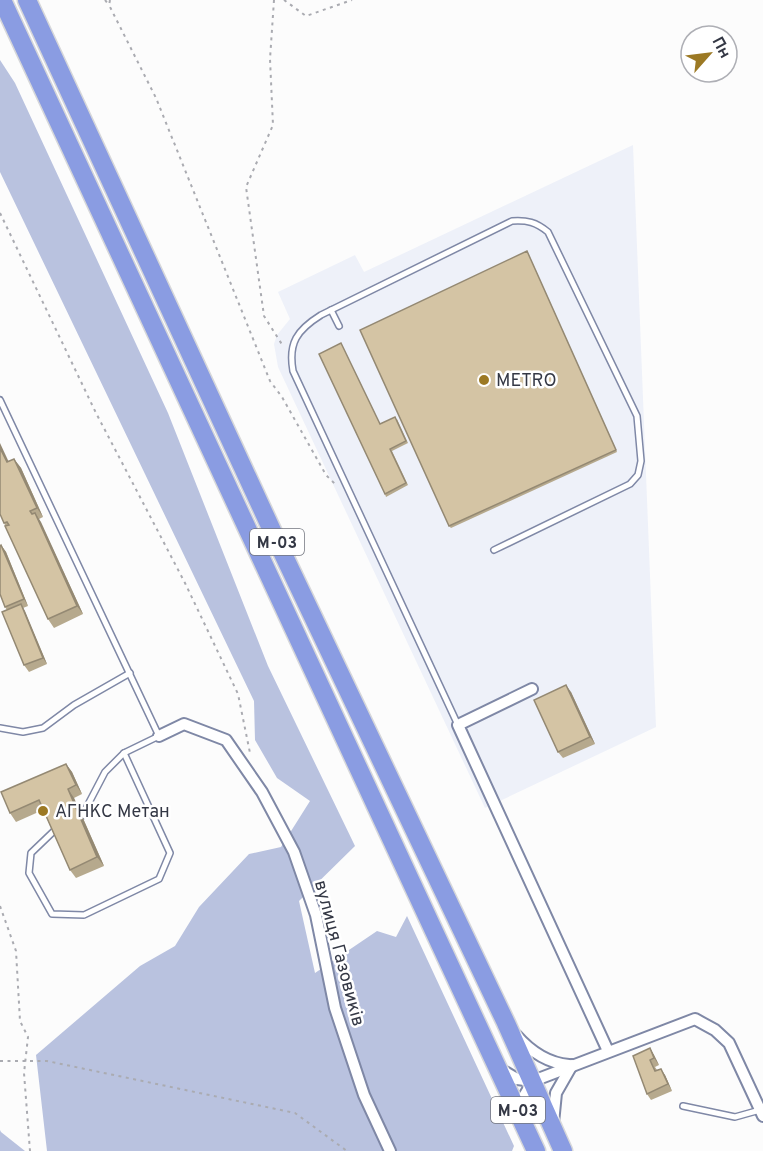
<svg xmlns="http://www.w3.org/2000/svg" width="763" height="1151" font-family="Overpass,sans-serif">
<rect width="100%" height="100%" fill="#fcfcfc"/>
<!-- built -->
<path fill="#eef1f9" d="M 633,145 L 656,727 L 485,808 L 278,367 L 274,344 L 277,335 L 290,319 L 278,292 L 355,255 L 364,272 Z"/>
<!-- forest -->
<g fill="#b9c2df">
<path d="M 0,60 L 15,83 L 168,413 L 268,666 L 355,846 L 299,901 L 315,973 L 377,931 L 396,937 L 407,916 L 514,1146 L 512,1151 L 47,1151 L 36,1055 L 140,966 L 175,946 L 199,907 L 249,854 L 281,847 L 310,801 L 277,778 L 255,740 L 254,701 L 0,172 Z"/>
<path d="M 0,1130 L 1,1132 L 25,1151 L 0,1151 Z"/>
</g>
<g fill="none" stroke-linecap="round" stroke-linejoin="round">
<defs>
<g id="lane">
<path d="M 331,310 L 339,326"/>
<path d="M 0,400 L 159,736 L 124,753 L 105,772 L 82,816"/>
<path d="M 458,725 L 293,371 C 288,343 297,330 321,315 L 512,221 C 527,220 536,222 548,232 L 637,416 L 641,461 L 638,475 L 630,484 L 494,550"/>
<path d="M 0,728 L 23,732 L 43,728 L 74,705 L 130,673"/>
<path d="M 55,830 L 31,853 L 29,873 L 52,914 L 84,915 L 159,879 L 170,853 L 124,753"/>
<path d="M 683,1106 L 735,1117 L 760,1110"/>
</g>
<g id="street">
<path d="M 532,689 L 458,725 L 608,1051"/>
<path d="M 159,736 L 184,724 L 226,740 L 262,792 L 294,852 L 316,915 L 335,1008 L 364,1095 L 390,1151"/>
<path d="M 516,1035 C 530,1051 547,1063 569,1065"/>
<path d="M 500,1069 L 517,1079 L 533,1081 L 695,1019 L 715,1030 L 729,1043 L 763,1116"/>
<path d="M 520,1114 L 523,1098 L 533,1081"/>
<path d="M 553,1123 L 556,1093 L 572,1065"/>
</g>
<g id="highway">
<path d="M 2,0 L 536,1151"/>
<path d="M 27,0 L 275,537 L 506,1023 L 563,1151"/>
</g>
</defs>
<!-- lane casing -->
<use href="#lane" stroke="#7f88a6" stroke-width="8"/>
<!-- street casing -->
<use href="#street" stroke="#7f88a6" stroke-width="14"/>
<!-- highway casing -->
<use href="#highway" stroke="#d6d7da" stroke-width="21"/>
<!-- path -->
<g stroke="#aaabb1" stroke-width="2" stroke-dasharray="3 4.5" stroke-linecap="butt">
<path d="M 105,0 L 109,5"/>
<path d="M 110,0 L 109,5 L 156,98 L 270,381 L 282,397 L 326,475 L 336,485"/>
<path d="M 274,0 L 270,59 L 273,125 L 246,187 L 264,316 L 283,346"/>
<path d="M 284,0 L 306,16 L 352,0"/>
<path d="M 0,213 L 96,413 L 185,583 L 238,694 L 250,753"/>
<path d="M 0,906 L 16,951 L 20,1021 L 28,1037 L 24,1073 L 30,1151"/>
<path d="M 0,1061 L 47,1061 L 295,1113 L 347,1151"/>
</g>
<!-- lane -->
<use href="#lane" stroke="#fff" stroke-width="5"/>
<!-- street -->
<use href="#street" stroke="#fff" stroke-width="10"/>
<!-- highway -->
<use href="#highway" stroke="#8a9ce2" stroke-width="18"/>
</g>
<!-- wall -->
<g fill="#b6a98d">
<path d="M 528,253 L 617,452 L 451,528 L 449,526 Z"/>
<path d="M 397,419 L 408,443 L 392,451 L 408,485 L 386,497 L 385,494 L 381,424 Z"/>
<path d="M 14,459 L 21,468 L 43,517 L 39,519 L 83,614 L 54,628 L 48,619 L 4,523 L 8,462 Z"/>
<path d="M 1,545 L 6,552 L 28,606 L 23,608 L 47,664 L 29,672 L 24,665 L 7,610 L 5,607 Z"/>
<path d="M 571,692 L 595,744 L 563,758 L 558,752 Z"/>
<path d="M 66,764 L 72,772 L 82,794 L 74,798 L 104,866 L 76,878 L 70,870 L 43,810 L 16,822 L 10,813 Z"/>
<path d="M 650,1048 L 654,1055 L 659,1065 L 655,1067 L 657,1070 L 665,1075 L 672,1091 L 651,1100 L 647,1094 Z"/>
</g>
<!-- shaded-wall -->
<g fill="#948973">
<path d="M 0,443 L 13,471 L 7,462 L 0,448 Z"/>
<path d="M 14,459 L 21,468 L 43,517 L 37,508 Z"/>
<path d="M 35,513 L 41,522 L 83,614 L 77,606 Z"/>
<path d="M 1,545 L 6,552 L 28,606 L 24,599 Z"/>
<path d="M 21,604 L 25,611 L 47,664 L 43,658 Z"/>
<path d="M 566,685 L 571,692 L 595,744 L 590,737 Z"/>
<path d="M 66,764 L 72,772 L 82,794 L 76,785 Z"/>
<path d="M 68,789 L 74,798 L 104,866 L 97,857 Z"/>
<path d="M 650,1048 L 654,1055 L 659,1065 L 654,1058 Z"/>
<path d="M 661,1069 L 665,1075 L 672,1091 L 668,1084 Z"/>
</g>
<!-- building -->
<g fill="#d4c4a4" stroke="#948973" stroke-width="1.5">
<path d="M 527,251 L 616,450 L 449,526 L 360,330 Z"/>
<path d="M 341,343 L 380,424 L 395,417 L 406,441 L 390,449 L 406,483 L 385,494 L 319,354 Z"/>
<path d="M 0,448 L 7,462 L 14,459 L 37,508 L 30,511 L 32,514 L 35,513 L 77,606 L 48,619 L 5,526 L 9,525 L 7,522 L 4,523 L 0,514 Z"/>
<path d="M 1,545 L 24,599 L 5,607 L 0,594 L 0,546 Z"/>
<path d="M 21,604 L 43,658 L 24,665 L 2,612 Z"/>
<path d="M 566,685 L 590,737 L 558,752 L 534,700 Z"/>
<path d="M 66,764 L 76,785 L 68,789 L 97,857 L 70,870 L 39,800 L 10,813 L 1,792 Z"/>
<path d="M 650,1048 L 654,1058 L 650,1060 L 655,1071 L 661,1069 L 668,1084 L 647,1094 L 633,1056 Z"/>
</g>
<!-- markers -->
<g fill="#9c7924" stroke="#fff" stroke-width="2">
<circle cx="484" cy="380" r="6"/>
<circle cx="43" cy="811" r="6"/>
</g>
<g text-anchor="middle" stroke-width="5" stroke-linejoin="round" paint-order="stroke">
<!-- shield labels -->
<g fill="#fff" stroke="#71747d" stroke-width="1.5">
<rect x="250" y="529" width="54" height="26" rx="4.5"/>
<rect x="491" y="1097" width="54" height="26" rx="4.5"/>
</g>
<g font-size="16" font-weight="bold" fill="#343845">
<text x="277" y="548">М-03</text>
<text x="518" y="1116">М-03</text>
</g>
<!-- poi labels -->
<g font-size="18" fill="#343845" stroke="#fff" text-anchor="start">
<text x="496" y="386">METRO</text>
<text x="55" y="817">АГНКС Метан</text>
</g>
<!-- street labels -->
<g font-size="18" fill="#343845" stroke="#fff">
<text transform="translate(340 953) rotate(75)" y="6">вулиця Газовиків</text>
</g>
</g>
<!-- north arrow -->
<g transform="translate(709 54) rotate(62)"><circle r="28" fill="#ffffff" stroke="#aeafb5" stroke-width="1.5"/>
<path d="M0-4.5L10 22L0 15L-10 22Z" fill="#9c7924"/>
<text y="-9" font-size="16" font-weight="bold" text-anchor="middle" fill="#343845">Пн</text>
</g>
</svg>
